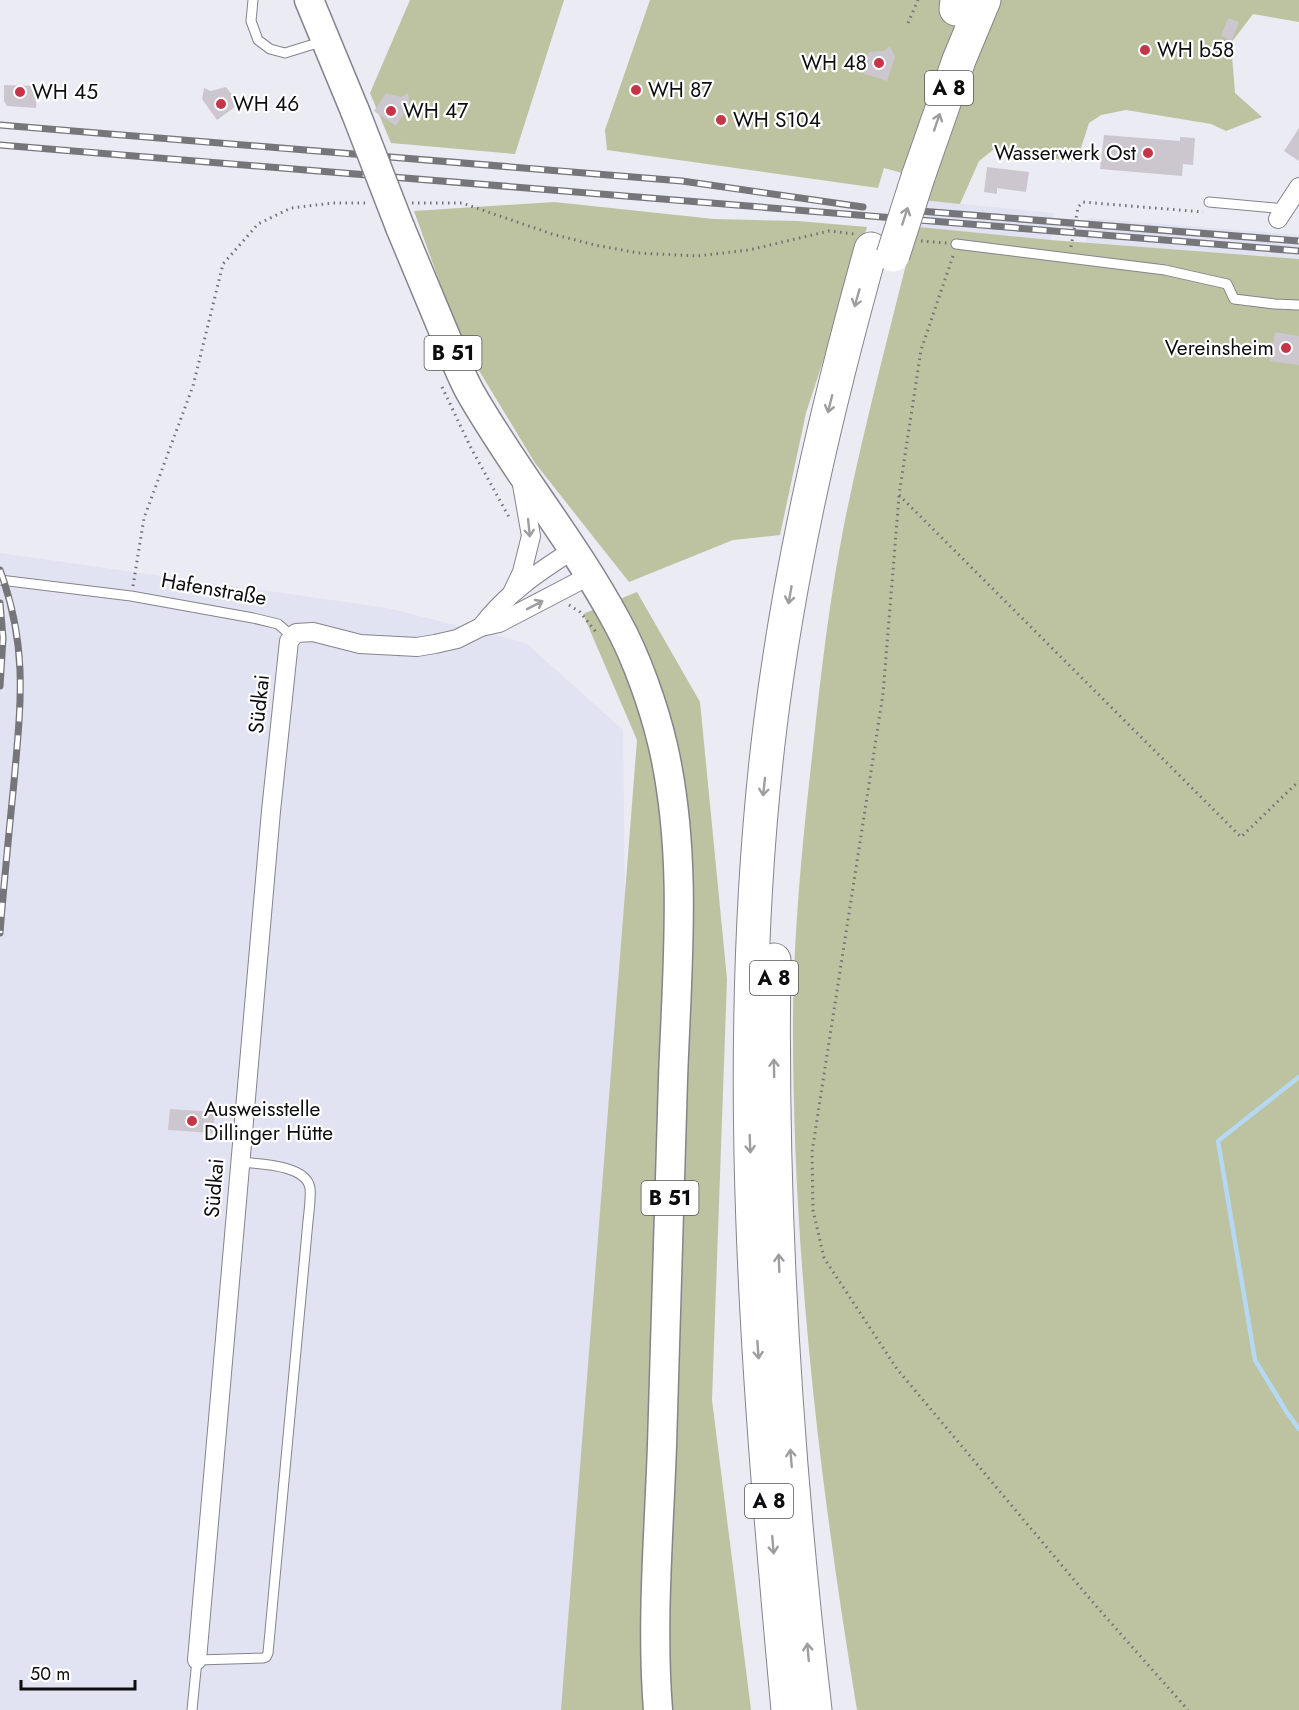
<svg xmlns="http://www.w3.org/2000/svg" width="1299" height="1710" font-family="Jost,sans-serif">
<rect width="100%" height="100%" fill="#eaebf3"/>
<!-- built -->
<g fill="#e1e2f2">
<path d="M 922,200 L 1054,213 L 1051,240 L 919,227 Z"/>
<path d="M 1088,218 L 1299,235 L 1299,259 L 1086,243 Z"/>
<path d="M 0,553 L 387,608 L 526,643 L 623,730 L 627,1072 L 564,1710 L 0,1710 Z"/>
</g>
<!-- green -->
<g fill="#bdc2a0">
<path d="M 410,0 L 564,0 L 515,154 L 391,143 L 370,93 Z"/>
<path d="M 650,0 L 1299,0 L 1299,22 L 1253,14 L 1231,43 L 1235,93 L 1262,117 L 1226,131 L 1211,124 L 1126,110 L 1101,115 L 1089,123 L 1079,154 L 1071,161 L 993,150 L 979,161 L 960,204 L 922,200 L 928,180 L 884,168 L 878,188 L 607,150 L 605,130 Z"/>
<path d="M 554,202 L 714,219 L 798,221 L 867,227 L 806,413 L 780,535 L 733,540 L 629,582 L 535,463 L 460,339 L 414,211 Z"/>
<path d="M 919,227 L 1051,240 L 1299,259 L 1299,1710 L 857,1710 C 819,1480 792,1248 793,1015 C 794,926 803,836 813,748 C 821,672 830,595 845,520 C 864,428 888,336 911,245 Z"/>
<path d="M 637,592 L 700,702 L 727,979 L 712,1400 L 751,1710 L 561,1710 L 637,740 L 583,614 Z"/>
</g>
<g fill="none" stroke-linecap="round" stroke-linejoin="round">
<!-- stream -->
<path stroke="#b5d9f4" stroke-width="4.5" d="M 1299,1077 L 1218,1141 L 1255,1360 L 1286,1411 L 1299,1429"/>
</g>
<!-- building -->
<g fill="#ccc7ce">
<path d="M 1228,18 L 1239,22 L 1232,40 L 1221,36 Z"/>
<path d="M 890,46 L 895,57 L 887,81 L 862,73 L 869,52 L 884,51 Z"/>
<path d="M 4,85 L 37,86 L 36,108 L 7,106 L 4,101 Z"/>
<path d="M 226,87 L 239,104 L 217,120 L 202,99 L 204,88 L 211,91 Z"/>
<path d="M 386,93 L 401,97 L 408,93 L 410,104 L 396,126 L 374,111 Z"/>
<path d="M 1299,128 L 1299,161 L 1284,151 Z"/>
<path d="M 1104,135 L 1180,141 L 1180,137 L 1195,138 L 1193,165 L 1183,164 L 1182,176 L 1100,169 Z"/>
<path d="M 987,167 L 1029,172 L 1026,192 L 997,188 L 997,194 L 984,192 Z"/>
<path d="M 1275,332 L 1299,336 L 1299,365 L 1270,361 Z"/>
<path d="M 170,1109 L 215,1112 L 213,1133 L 168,1130 Z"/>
</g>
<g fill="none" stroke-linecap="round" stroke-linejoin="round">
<defs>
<g id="service">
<path d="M 253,0 L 251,21 L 258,40 L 270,49 L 285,53 L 324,41"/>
<path d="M 1209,202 L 1285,209"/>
<path d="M 956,244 L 1165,270 L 1227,284 L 1234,299 L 1275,304 L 1299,305"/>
<path d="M 0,580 L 131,596 L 253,618 L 278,624 L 292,636"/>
<path d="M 192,1710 L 197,1660 L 263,1658 L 266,1657 L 268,1653 L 308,1221 C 309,1211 311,1198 310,1188 C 306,1164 257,1164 239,1162"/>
</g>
<g id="minor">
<path d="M 1278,219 L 1299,187"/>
<path d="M 512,593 L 522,572 L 531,536 L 521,479"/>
<path d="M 481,627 C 506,594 538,572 573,550"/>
<path d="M 197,1660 L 271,811 L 289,641 L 296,633 L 313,632 L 360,644 L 417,647 L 435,644 L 457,639 L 481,627 L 499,623 L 589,576"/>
</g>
<g id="primary">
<path d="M 309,0 L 355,111"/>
<path d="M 400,227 C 415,263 430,299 445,335 C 453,354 460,374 470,392 C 515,471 574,542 617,622 C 636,656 654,707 663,746 C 688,855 677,968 673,1079 C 669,1201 666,1323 662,1445 C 659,1533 651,1623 658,1710"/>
</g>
<g id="motorway">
<path d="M 956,9 L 957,0"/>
<path d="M 918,177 L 959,60 L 984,0"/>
<path d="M 774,960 C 770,1211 786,1461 815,1710"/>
<path d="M 788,1710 C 758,1383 730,1054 770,727 C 790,565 827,407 871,249"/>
</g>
</defs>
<!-- service casing -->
<use href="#service" stroke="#84848c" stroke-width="11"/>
<!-- minor casing -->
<use href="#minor" stroke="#84848c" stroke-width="20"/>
<!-- primary casing -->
<use href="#primary" stroke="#84848c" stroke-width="31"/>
<!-- motorway casing -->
<use href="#motorway" stroke="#84848c" stroke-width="35"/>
<!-- path -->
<g stroke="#717176" stroke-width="3" stroke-dasharray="1.5 4.5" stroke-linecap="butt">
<path d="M 908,23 L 918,0"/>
<path d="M 412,203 L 462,203 L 552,234 L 595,245 L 638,253 L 697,256 L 749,250 L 829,231 L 854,234"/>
<path d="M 921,241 L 947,243"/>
<path d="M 1071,247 L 1078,207 L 1083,202 L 1203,212"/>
<path d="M 953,256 L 921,350 L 899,495 L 1241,837 L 1299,781"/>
<path d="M 442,387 L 470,446 L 510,519"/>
<path d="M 899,496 L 883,694 L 812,1152 L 813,1210 L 824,1258 L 897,1369 L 1096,1606 L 1188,1710"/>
<path d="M 133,586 L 144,518 L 193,386 L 223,264 L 258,224 L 291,208 L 333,203 L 369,203"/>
<path d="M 569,605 L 580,612 L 596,632"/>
</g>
<!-- service -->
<use href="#service" stroke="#fff" stroke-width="9"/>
<!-- minor -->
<use href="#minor" stroke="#fff" stroke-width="18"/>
<!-- primary -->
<use href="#primary" stroke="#fff" stroke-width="28"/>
<!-- motorway -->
<use href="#motorway" stroke="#fff" stroke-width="33"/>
<defs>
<g id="rail">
<path d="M 0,125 L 682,181 L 863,207"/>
<path d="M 0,145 L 1299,251"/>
<path d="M 907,210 L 1299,241"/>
<path d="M 0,570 C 28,647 21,702 14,782 C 9,832 4,882 0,933"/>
<path d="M 0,603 L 3,638 L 0,686"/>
</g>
</defs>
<!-- rail casing -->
<use href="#rail" stroke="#75757a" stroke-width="7"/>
<!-- rail -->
<use href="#rail" stroke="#fff" stroke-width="4.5" stroke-dasharray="14" stroke-linecap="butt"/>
<defs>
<path id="primary-bridge" d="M 355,111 L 400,227"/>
<path id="motorway-bridge" d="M 893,255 L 918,177"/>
</defs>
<!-- primary-bridge casing -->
<use href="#primary-bridge" stroke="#84848c" stroke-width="31" stroke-linecap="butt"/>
<!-- motorway-bridge casing -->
<use href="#motorway-bridge" stroke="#84848c" stroke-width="35" stroke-linecap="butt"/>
<!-- primary-bridge -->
<use href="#primary-bridge" stroke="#fff" stroke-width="28"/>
<!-- motorway-bridge -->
<use href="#motorway-bridge" stroke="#fff" stroke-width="33"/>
</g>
<!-- one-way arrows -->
<defs><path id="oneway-shaft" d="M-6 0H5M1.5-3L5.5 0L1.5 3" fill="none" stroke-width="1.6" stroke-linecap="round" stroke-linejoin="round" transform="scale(1.5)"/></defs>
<g stroke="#9e9e9f">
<use href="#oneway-shaft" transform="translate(937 122) rotate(-71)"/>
<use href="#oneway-shaft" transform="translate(905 216) rotate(-72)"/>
<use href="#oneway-shaft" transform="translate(857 298) rotate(106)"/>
<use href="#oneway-shaft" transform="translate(830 404) rotate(104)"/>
<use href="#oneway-shaft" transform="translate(529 528) rotate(84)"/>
<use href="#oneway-shaft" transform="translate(790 595) rotate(100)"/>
<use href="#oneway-shaft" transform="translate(535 605) rotate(-27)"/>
<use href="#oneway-shaft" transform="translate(764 787) rotate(96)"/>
<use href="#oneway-shaft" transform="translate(774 1068) rotate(-91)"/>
<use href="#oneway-shaft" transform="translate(750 1144) rotate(88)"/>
<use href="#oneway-shaft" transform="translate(779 1263) rotate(-92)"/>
<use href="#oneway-shaft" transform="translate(758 1350) rotate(86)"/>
<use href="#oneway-shaft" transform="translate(791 1458) rotate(-95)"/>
<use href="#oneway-shaft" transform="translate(773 1545) rotate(85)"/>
<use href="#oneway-shaft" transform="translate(808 1652) rotate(-95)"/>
</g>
<!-- markers -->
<g fill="#c53447" stroke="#fff" stroke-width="2">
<circle cx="1145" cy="50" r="6"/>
<circle cx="879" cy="63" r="6"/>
<circle cx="636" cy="90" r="6"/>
<circle cx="20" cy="92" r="6"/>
<circle cx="221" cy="104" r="6"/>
<circle cx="391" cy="111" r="6"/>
<circle cx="721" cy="120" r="6"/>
<circle cx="1148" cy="153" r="6"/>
<circle cx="1286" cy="348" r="6"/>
<circle cx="192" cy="1121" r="6"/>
</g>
<g text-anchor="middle" stroke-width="4.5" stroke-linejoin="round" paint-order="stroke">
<!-- shield labels -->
<g fill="#fff" stroke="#565657" stroke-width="1.5">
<rect x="925" y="71" width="48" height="34" rx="4.5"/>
<rect x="424.5" y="336" width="57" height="34" rx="4.5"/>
<rect x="750" y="961" width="48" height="34" rx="4.5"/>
<rect x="641.5" y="1181" width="57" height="34" rx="4.5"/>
<rect x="745" y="1484" width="48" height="34" rx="4.5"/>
</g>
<g font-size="20" font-weight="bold" fill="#0d0d0f">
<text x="949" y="95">A 8</text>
<text x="453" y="360">B 51</text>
<text x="774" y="985">A 8</text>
<text x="670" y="1205">B 51</text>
<text x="769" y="1508">A 8</text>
</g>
<!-- poi labels -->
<g font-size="21" fill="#0d0d0f" stroke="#fff" text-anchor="start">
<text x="1157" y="57">WH b58</text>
<text x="867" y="70" text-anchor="end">WH 48</text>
<text x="648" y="97">WH 87</text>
<text x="32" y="99">WH 45</text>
<text x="233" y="111">WH 46</text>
<text x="403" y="118">WH 47</text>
<text x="733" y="127">WH S104</text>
<text x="1136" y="160" text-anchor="end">Wasserwerk Ost</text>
<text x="1274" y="355" text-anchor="end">Vereinsheim</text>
<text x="204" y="1116">Ausweisstelle<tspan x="204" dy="24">Dillinger Hütte</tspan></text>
</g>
<!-- street labels -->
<g font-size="21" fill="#0d0d0f" stroke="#fff">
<text transform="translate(214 589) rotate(10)" y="7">Hafenstraße</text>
<text transform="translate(259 704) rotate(-84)" y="7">Südkai</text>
<text transform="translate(214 1188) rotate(-85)" y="7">Südkai</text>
</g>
</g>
<!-- scale -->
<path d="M21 1680v9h114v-9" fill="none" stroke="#0d0d0f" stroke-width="3"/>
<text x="30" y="1680" font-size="18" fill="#0d0d0f" stroke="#ffffff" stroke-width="4.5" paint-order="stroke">50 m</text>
</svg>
